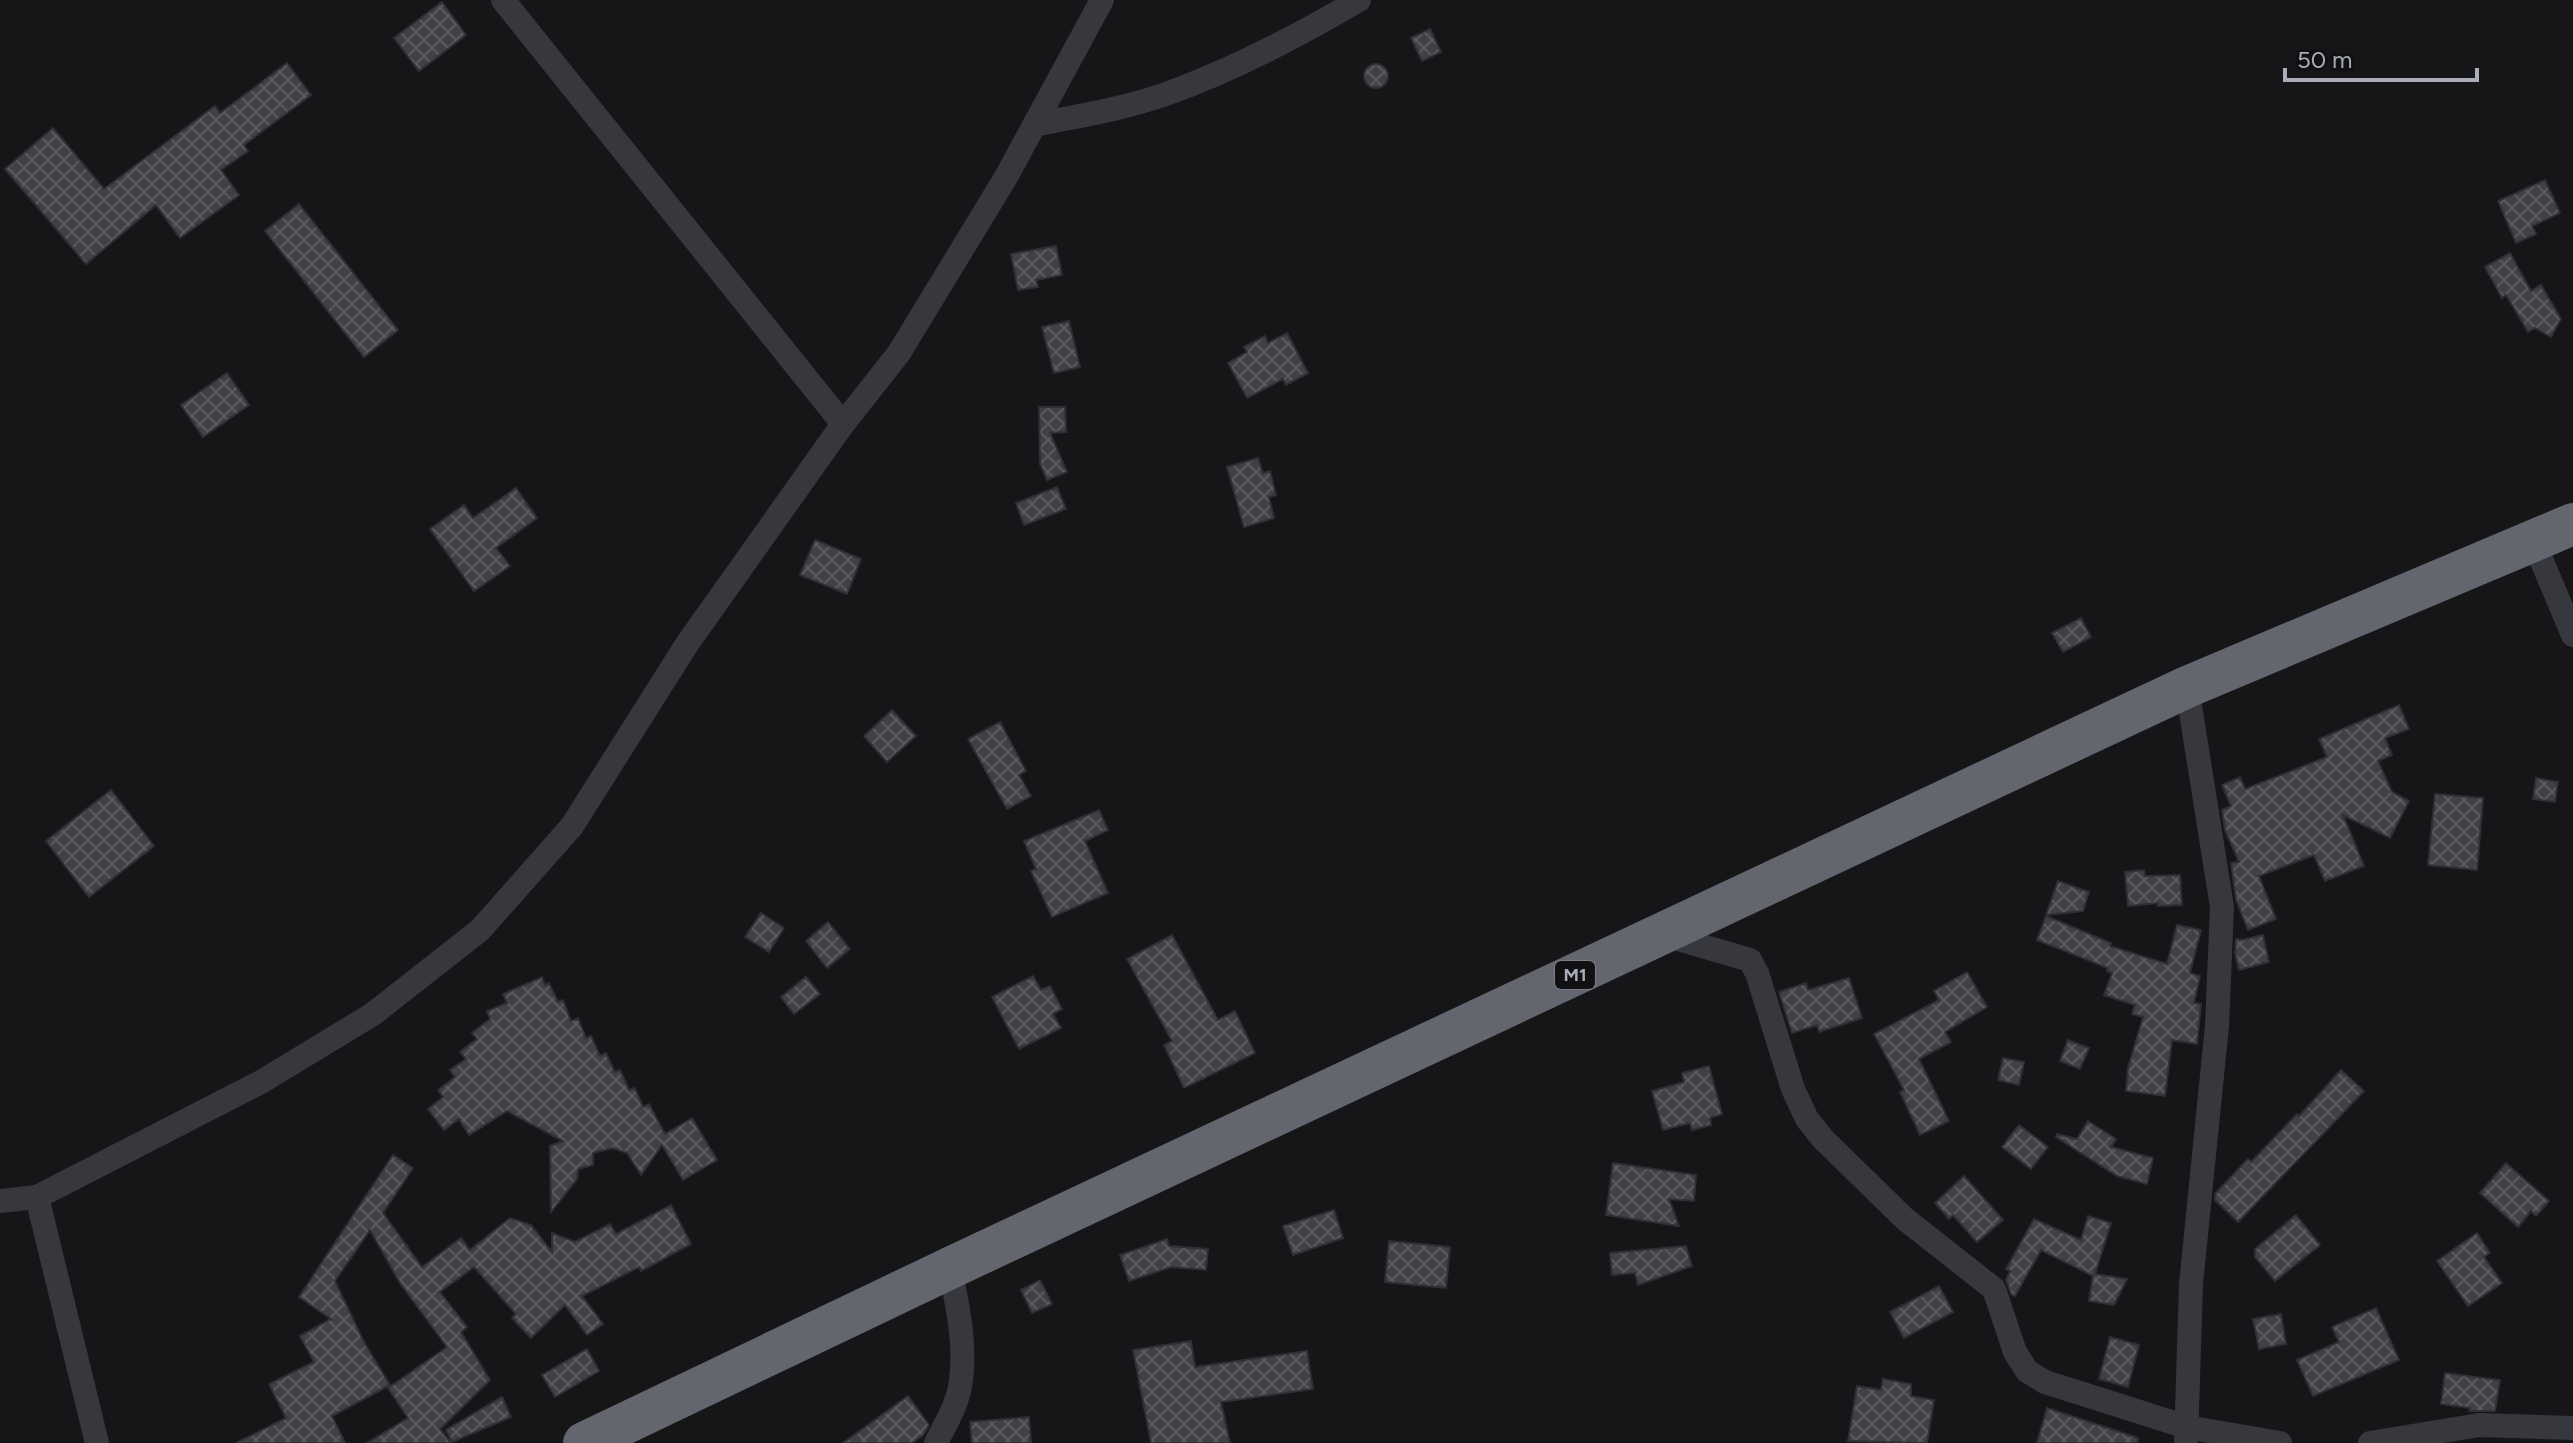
<svg xmlns="http://www.w3.org/2000/svg" width="2573" height="1443" font-family="Figtree,sans-serif">
<defs>
<pattern id="building-cross-hatch" width="8" height="8" patternUnits="userSpaceOnUse" patternTransform="scale(2)"><rect width="8" height="8" fill="#404145"/><path d="M0 0l8 8M0 8l8-8" fill="none" stroke="#595a5e"/></pattern>
</defs>
<rect width="100%" height="100%" fill="#161618"/>
<!-- building -->
<g fill="url(#building-cross-hatch)" stroke="#303034" stroke-width="2">
<path d="M 442,2 L 466,35 L 419,71 L 394,38 Z"/>
<path d="M 1430,29 L 1441,52 L 1422,61 L 1411,38 Z"/>
<path d="M 287,63 L 311,95 L 244,145 L 248,151 L 221,170 L 239,195 L 180,238 L 156,205 L 86,264 L 5,169 L 53,128 L 104,189 L 215,106 L 220,113 Z"/>
<circle cx="1376" cy="76" r="12"/>
<path d="M 2545,180 L 2560,213 L 2532,226 L 2536,234 L 2516,243 L 2498,201 Z"/>
<path d="M 299,204 L 398,330 L 364,357 L 265,231 Z"/>
<path d="M 1056,246 L 1062,275 L 1036,280 L 1038,287 L 1018,290 L 1011,254 Z"/>
<path d="M 2510,253 L 2531,291 L 2541,285 L 2561,319 L 2551,337 L 2535,328 L 2528,332 L 2506,295 L 2502,298 L 2485,267 Z"/>
<path d="M 1069,321 L 1080,367 L 1054,373 L 1042,327 Z"/>
<path d="M 1287,333 L 1308,373 L 1286,385 L 1283,379 L 1247,398 L 1228,363 L 1247,352 L 1244,347 L 1265,336 L 1268,343 Z"/>
<path d="M 227,373 L 249,405 L 203,437 L 181,405 Z"/>
<path d="M 1039,407 L 1065,407 L 1066,432 L 1050,433 L 1067,472 L 1047,480 L 1040,464 Z"/>
<path d="M 1258,458 L 1263,473 L 1270,471 L 1276,495 L 1269,497 L 1274,518 L 1244,527 L 1227,467 Z"/>
<path d="M 1057,487 L 1066,509 L 1024,525 L 1016,503 Z"/>
<path d="M 516,488 L 537,518 L 496,548 L 510,566 L 474,591 L 430,529 L 464,505 L 473,518 Z"/>
<path d="M 815,540 L 861,559 L 847,594 L 800,575 Z"/>
<path d="M 2081,618 L 2091,637 L 2063,652 L 2052,633 Z"/>
<path d="M 2399,705 L 2409,729 L 2385,738 L 2392,755 L 2378,761 L 2392,792 L 2409,801 L 2390,838 L 2343,815 L 2364,866 L 2325,881 L 2314,855 L 2259,876 L 2276,919 L 2248,930 L 2236,900 L 2231,863 L 2239,862 L 2225,830 L 2222,810 L 2231,806 L 2222,785 L 2240,777 L 2245,789 L 2327,757 L 2319,739 Z"/>
<path d="M 892,710 L 916,736 L 887,762 L 864,736 Z"/>
<path d="M 1000,722 L 1026,771 L 1019,775 L 1031,796 L 1007,809 L 968,739 Z"/>
<path d="M 2536,778 L 2558,782 L 2555,802 L 2533,799 Z"/>
<path d="M 111,790 L 154,846 L 89,897 L 46,841 Z"/>
<path d="M 2435,794 L 2483,798 L 2477,870 L 2428,865 Z"/>
<path d="M 1099,810 L 1108,830 L 1085,841 L 1108,893 L 1052,917 L 1031,871 L 1036,869 L 1024,841 Z"/>
<path d="M 2144,870 L 2145,876 L 2180,875 L 2182,905 L 2158,906 L 2158,903 L 2128,906 L 2125,872 Z"/>
<path d="M 2058,881 L 2089,892 L 2083,911 L 2046,915 Z"/>
<path d="M 761,913 L 784,928 L 769,952 L 745,937 Z"/>
<path d="M 2046,916 L 2111,943 L 2110,946 L 2167,964 L 2177,925 L 2201,930 L 2190,973 L 2200,976 L 2194,1003 L 2201,1004 L 2197,1044 L 2172,1040 L 2165,1096 L 2126,1091 L 2128,1068 L 2143,1017 L 2132,1014 L 2135,1005 L 2104,995 L 2112,973 L 2107,971 L 2108,968 L 2037,940 Z"/>
<path d="M 828,922 L 850,949 L 827,968 L 806,941 Z"/>
<path d="M 1172,935 L 1218,1020 L 1235,1011 L 1255,1053 L 1184,1088 L 1164,1045 L 1172,1041 L 1127,959 Z"/>
<path d="M 2263,935 L 2269,962 L 2239,970 L 2235,953 L 2236,939 L 2242,940 Z"/>
<path d="M 1967,972 L 1987,1007 L 1945,1032 L 1951,1042 L 1919,1059 L 1949,1121 L 1920,1135 L 1900,1092 L 1904,1090 L 1874,1034 L 1939,1000 L 1934,991 Z"/>
<path d="M 1033,976 L 1041,990 L 1050,986 L 1062,1009 L 1053,1014 L 1061,1028 L 1019,1049 L 992,997 Z"/>
<path d="M 542,977 L 545,985 L 549,983 L 558,1002 L 563,1000 L 571,1021 L 578,1018 L 586,1038 L 591,1036 L 600,1056 L 606,1053 L 615,1072 L 620,1070 L 629,1090 L 635,1088 L 643,1107 L 649,1104 L 665,1134 L 692,1118 L 717,1160 L 683,1180 L 662,1145 L 641,1175 L 627,1153 L 613,1148 L 593,1153 L 593,1165 L 578,1169 L 577,1179 L 551,1212 L 550,1146 L 563,1141 L 507,1111 L 469,1135 L 459,1119 L 444,1130 L 428,1109 L 443,1097 L 438,1090 L 455,1077 L 450,1070 L 466,1059 L 460,1052 L 477,1039 L 472,1033 L 490,1019 L 487,1011 L 507,1003 L 503,994 Z"/>
<path d="M 806,977 L 820,994 L 794,1014 L 781,997 Z"/>
<path d="M 1849,978 L 1862,1018 L 1819,1032 L 1817,1025 L 1792,1033 L 1779,992 L 1806,983 L 1808,990 Z"/>
<path d="M 2068,1040 L 2089,1048 L 2080,1069 L 2060,1061 Z"/>
<path d="M 2003,1058 L 2024,1062 L 2019,1085 L 1998,1080 Z"/>
<path d="M 1709,1066 L 1722,1114 L 1710,1118 L 1711,1125 L 1692,1130 L 1690,1123 L 1663,1130 L 1652,1091 L 1684,1082 L 1682,1073 Z"/>
<path d="M 2341,1070 L 2364,1091 L 2238,1222 L 2215,1200 L 2215,1194 L 2248,1159 L 2251,1162 L 2297,1114 L 2299,1116 Z"/>
<path d="M 2088,1121 L 2116,1139 L 2111,1147 L 2153,1158 L 2147,1184 L 2117,1176 L 2056,1137 L 2057,1134 L 2077,1139 Z"/>
<path d="M 2019,1125 L 2048,1147 L 2031,1169 L 2002,1147 Z"/>
<path d="M 393,1155 L 413,1168 L 383,1213 L 422,1267 L 461,1238 L 470,1250 L 510,1218 L 531,1225 L 552,1252 L 552,1233 L 575,1242 L 610,1224 L 616,1234 L 671,1205 L 691,1244 L 641,1271 L 639,1267 L 582,1296 L 603,1324 L 587,1335 L 565,1305 L 531,1338 L 512,1318 L 516,1314 L 474,1267 L 440,1292 L 467,1327 L 461,1332 L 490,1380 L 440,1429 L 451,1443 L 367,1443 L 408,1418 L 388,1388 L 447,1347 L 400,1283 L 370,1230 L 335,1281 L 364,1342 L 390,1385 L 332,1416 L 345,1443 L 236,1443 L 286,1418 L 269,1384 L 314,1362 L 300,1336 L 331,1319 L 299,1297 Z"/>
<path d="M 1613,1163 L 1696,1175 L 1694,1201 L 1669,1199 L 1679,1226 L 1606,1215 Z"/>
<path d="M 2506,1163 L 2549,1201 L 2536,1216 L 2531,1211 L 2518,1227 L 2480,1193 Z"/>
<path d="M 1964,1176 L 2003,1220 L 1977,1242 L 1953,1215 L 1949,1219 L 1935,1203 Z"/>
<path d="M 1334,1210 L 1343,1238 L 1293,1255 L 1283,1226 Z"/>
<path d="M 2296,1215 L 2320,1245 L 2275,1281 L 2255,1257 L 2255,1249 Z"/>
<path d="M 2088,1216 L 2111,1223 L 2095,1274 L 2127,1279 L 2114,1305 L 2089,1301 L 2093,1276 L 2041,1250 L 2015,1296 L 2011,1294 L 2006,1280 L 2010,1271 L 2006,1269 L 2034,1219 L 2081,1240 Z"/>
<path d="M 2477,1233 L 2490,1253 L 2484,1257 L 2502,1283 L 2468,1306 L 2437,1261 Z"/>
<path d="M 1167,1239 L 1169,1246 L 1208,1249 L 1206,1270 L 1171,1267 L 1129,1281 L 1120,1255 Z"/>
<path d="M 1389,1241 L 1450,1247 L 1446,1288 L 1385,1282 Z"/>
<path d="M 1686,1246 L 1692,1266 L 1638,1285 L 1635,1273 L 1612,1275 L 1610,1253 Z"/>
<path d="M 1040,1280 L 1052,1304 L 1032,1313 L 1021,1290 Z"/>
<path d="M 1939,1286 L 1953,1312 L 1904,1338 L 1890,1312 Z"/>
<path d="M 2376,1308 L 2399,1360 L 2313,1396 L 2297,1360 L 2339,1342 L 2332,1327 Z"/>
<path d="M 2281,1314 L 2286,1344 L 2259,1349 L 2253,1319 Z"/>
<path d="M 2110,1337 L 2139,1345 L 2128,1387 L 2099,1379 Z"/>
<path d="M 1191,1341 L 1195,1367 L 1307,1351 L 1313,1389 L 1221,1402 L 1230,1443 L 1151,1443 L 1133,1350 Z"/>
<path d="M 587,1349 L 599,1371 L 555,1397 L 542,1375 Z"/>
<path d="M 2445,1373 L 2500,1380 L 2495,1411 L 2469,1411 L 2470,1408 L 2441,1404 Z"/>
<path d="M 1883,1379 L 1911,1384 L 1911,1396 L 1934,1400 L 1927,1443 L 1848,1441 L 1857,1386 L 1881,1390 Z"/>
<path d="M 908,1396 L 929,1425 L 923,1435 L 912,1443 L 843,1443 Z"/>
<path d="M 502,1397 L 511,1417 L 452,1442 L 446,1430 Z"/>
<path d="M 2047,1408 L 2138,1438 L 2137,1443 L 2037,1443 Z"/>
<path d="M 1029,1417 L 1031,1443 L 972,1443 L 970,1422 Z"/>
</g>
<g fill="none" stroke-linecap="round" stroke-linejoin="round">
<!-- street -->
<g stroke="#37383d" stroke-width="24">
<path d="M 503,0 L 843,424"/>
<path d="M 1034,125 C 1078,116 1123,109 1166,94 C 1233,70 1298,36 1359,0"/>
<path d="M 2533,540 L 2573,635"/>
<path d="M 1661,934 L 1750,960 L 1757,973 L 1793,1089 L 1807,1119 L 1823,1139 L 1905,1219 L 1994,1289 L 2015,1352 L 2027,1371 L 2045,1382 L 2187,1427 L 2280,1443"/>
<path d="M 0,1201 L 37,1197"/>
<path d="M 2186,1441 L 2191,1284 L 2217,1026 L 2222,907 L 2187,687"/>
<path d="M 97,1443 L 37,1197 L 261,1082 L 373,1014 L 480,930 L 572,826 L 687,644 L 843,424 L 899,353 L 1006,177 L 1102,0"/>
<path d="M 936,1443 C 946,1423 959,1402 961,1380 C 966,1343 957,1304 950,1268"/>
<path d="M 2370,1443 L 2479,1425 L 2573,1428"/>
</g>
<!-- highway -->
<path stroke="#63666e" stroke-width="42" d="M 584,1443 L 950,1268 L 2187,687 L 2573,524"/>
</g>
<g text-anchor="middle" stroke-width="8" stroke-linejoin="round" paint-order="stroke">
<!-- shield labels -->
<rect fill="#111113" stroke="#7b7e86" stroke-width="2" x="1555" y="961" width="40" height="28" rx="6"/>
<g font-size="18" font-weight="bold" fill="#a8adb8">
<text x="1575" y="981">M1</text>
</g>
</g>
<!-- scale -->
<path d="M2285 68v12h192v-12" fill="none" stroke="#a8adb8" stroke-width="4"/>
<text x="2297" y="68" font-size="24" fill="#a8adb8" stroke="#111113" stroke-width="6" paint-order="stroke">50 m</text>
</svg>
